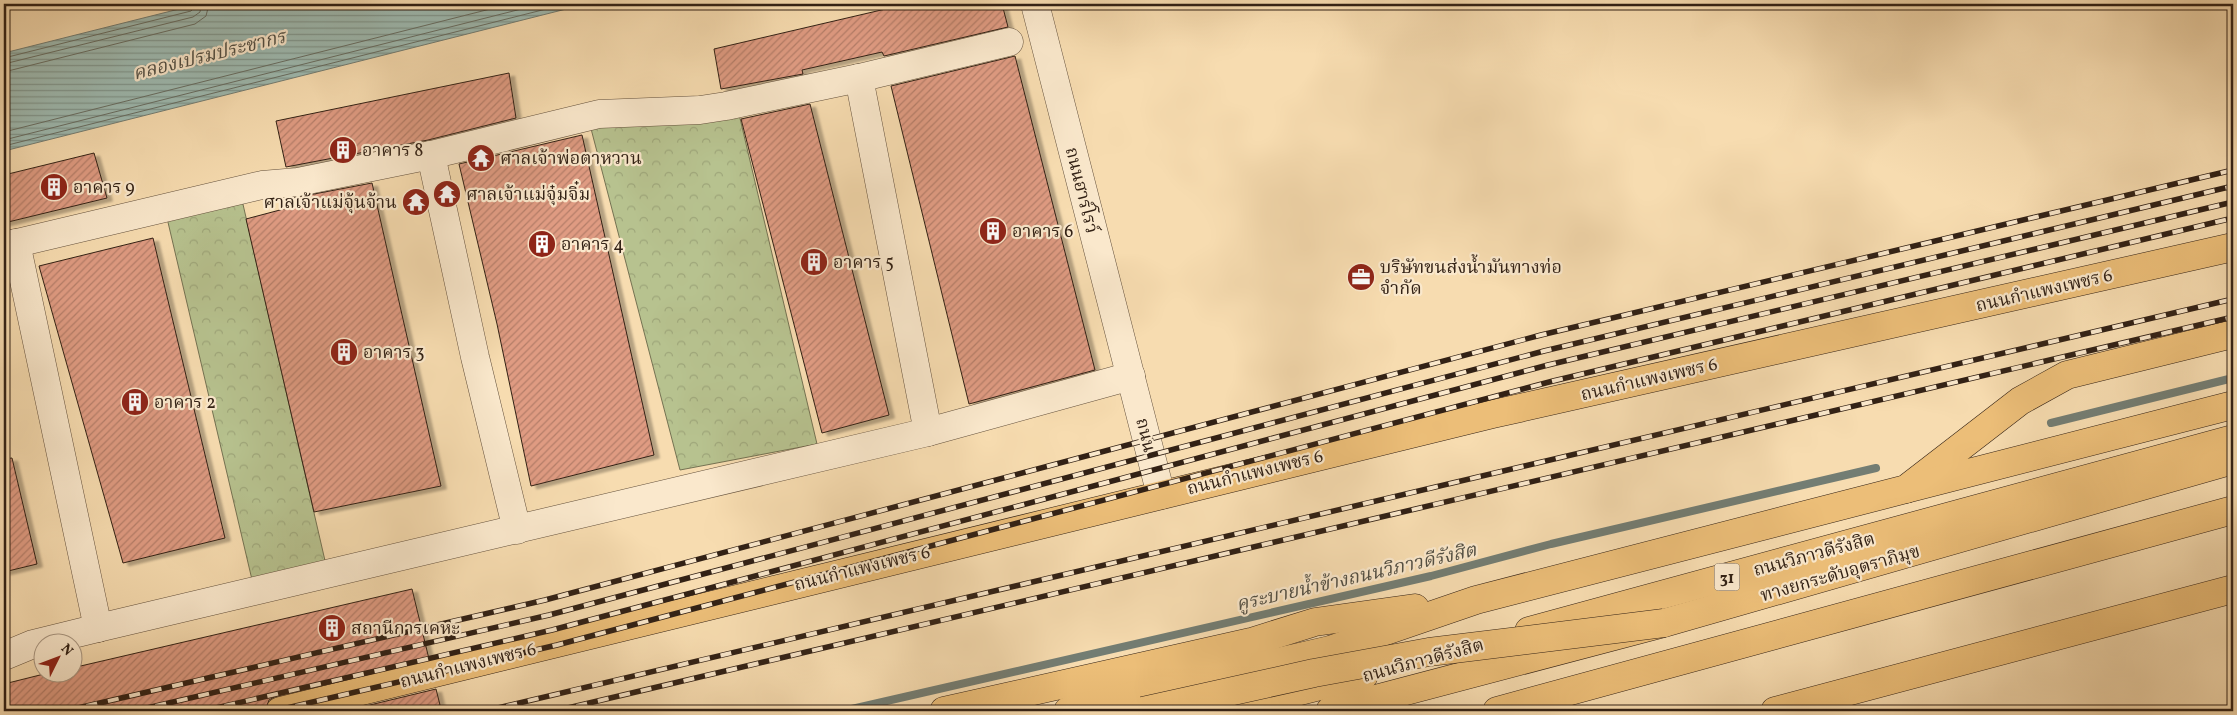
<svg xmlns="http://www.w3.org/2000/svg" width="2237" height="715" font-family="Vollkorn,'Noto Serif Thai',serif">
<defs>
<pattern id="park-crowns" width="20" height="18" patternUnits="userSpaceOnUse" patternTransform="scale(1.25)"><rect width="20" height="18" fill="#b7c28f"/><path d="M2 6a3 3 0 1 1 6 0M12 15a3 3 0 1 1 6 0" fill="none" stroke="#9ea67a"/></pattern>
<pattern id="water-rules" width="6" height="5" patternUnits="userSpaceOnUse" patternTransform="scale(1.25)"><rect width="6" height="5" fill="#9ebab1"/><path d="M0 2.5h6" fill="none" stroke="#81978f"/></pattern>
<pattern id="building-hatch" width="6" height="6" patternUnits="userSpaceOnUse" patternTransform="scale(1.25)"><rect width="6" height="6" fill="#df9b82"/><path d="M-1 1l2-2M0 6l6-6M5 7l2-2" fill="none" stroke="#b57e69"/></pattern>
<filter id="shadow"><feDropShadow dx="5.5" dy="3" stdDeviation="1" flood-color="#0004"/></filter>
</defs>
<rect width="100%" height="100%" fill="#f7dcb0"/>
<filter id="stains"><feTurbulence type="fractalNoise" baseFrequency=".004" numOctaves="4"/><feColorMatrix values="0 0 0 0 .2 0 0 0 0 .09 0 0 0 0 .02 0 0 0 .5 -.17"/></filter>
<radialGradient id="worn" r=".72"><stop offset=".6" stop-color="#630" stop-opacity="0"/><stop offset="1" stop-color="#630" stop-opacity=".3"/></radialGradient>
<!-- park -->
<g fill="url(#park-crowns)" stroke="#747252">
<path d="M 738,110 L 817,444 L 680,470 L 589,121 Z"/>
<path d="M 242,200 L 326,565 L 253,584 L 167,218 Z"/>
</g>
<!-- water -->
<path fill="url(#water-rules)" stroke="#737d73" d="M 199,4 L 586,4 L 4,151 L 4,53 Z"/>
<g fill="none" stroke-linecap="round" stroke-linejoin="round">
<!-- shore -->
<g stroke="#686e63" stroke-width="1">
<path d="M 4,58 L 191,11 L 194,8 L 195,4"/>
<path d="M 4,64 L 193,17 L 200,12 L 201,4"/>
<path d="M 4,72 L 195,24 L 206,16 L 209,4"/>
<path d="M 4,132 L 510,4"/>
<path d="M 4,140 L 541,4"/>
<path d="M 4,146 L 566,4"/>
</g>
<!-- stream -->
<g stroke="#737d73" stroke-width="8">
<path d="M 2051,423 L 2233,378"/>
<path d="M 843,711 L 1431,576 L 1551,544 L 1876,468"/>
</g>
</g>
<!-- building -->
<g fill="url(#building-hatch)" stroke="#322115" filter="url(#shadow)">
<path d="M 907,4 L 1002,4 L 1008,27 L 884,56 L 882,52 L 802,70 L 803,74 L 721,89 L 714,49 Z"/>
<path d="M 1015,56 L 1095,370 L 969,404 L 891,86 Z"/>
<path d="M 509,73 L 516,118 L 428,140 L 286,167 L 276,121 Z"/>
<path d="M 810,104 L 889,415 L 822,433 L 741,119 Z"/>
<path d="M 582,135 L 654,455 L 531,486 L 497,324 L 459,164 Z"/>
<path d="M 94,153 L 107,198 L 4,223 L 4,175 Z"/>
<path d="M 372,183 L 441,486 L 314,512 L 246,219 L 295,206 L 293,198 Z"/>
<path d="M 153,238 L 225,538 L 123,563 L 39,266 Z"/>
<path d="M 12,458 L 37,564 L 4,572 L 4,459 Z"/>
<path d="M 412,589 L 429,659 L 276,696 L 269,700 L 265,711 L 4,711 L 4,684 L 52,672 L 72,672 L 72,668 Z"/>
<path d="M 436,689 L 440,705 L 414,711 L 345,711 Z"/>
</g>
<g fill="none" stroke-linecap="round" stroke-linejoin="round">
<defs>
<g id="minor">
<path d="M 1035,4 L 1161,495"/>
<path d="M 859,78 L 928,432"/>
<path d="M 431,155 L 475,357 L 517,530"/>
<path d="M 16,243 L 98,628"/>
<path d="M 4,246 L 262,185 L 298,182 L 431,155 L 599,114 L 700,110 L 726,106 L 859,78 L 1009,42"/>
<path d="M 4,656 L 33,644 L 98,628 L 928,432 L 1131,376"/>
</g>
<g id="major">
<path d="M 280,711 L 1493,414 L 2233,247"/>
<path d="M 944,711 L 1251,642 L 1315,622 L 1415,608"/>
<path d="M 1068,711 L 1330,650 L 1476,600 L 1906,489 L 2020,401 L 2067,375 L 2233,334"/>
<path d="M 1775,711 L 2233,589"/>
</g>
<g id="highway">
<path d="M 1906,489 L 2233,405"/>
<path d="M 1529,631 L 2233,439"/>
<path d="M 1220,711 L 1364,675"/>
<path d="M 1330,711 L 1664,623 L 2233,460"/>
<path d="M 1497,711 L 2233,510"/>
</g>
</defs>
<!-- minor casing -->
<use href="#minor" stroke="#63503c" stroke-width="29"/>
<!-- major casing -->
<use href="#major" stroke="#322115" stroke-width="29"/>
<!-- highway casing -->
<use href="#highway" stroke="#322115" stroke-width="29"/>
<!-- minor -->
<use href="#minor" stroke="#fae8cc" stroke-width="28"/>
<!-- major -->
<use href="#major" stroke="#ecbe78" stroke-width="28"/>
<!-- highway -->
<use href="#highway" stroke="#ecbe78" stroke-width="28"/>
<defs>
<g id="rail">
<path d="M 65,711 L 545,600 L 1541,335 L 2233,170"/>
<path d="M 134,711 L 549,615 L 1544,351 L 2233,186"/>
<path d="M 203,711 L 552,630 L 1548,365 L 2233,202"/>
<path d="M 274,711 L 557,645 L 1553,381 L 2233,218"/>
<path d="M 485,711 L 2233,299"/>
<path d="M 555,711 L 2233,317"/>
</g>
</defs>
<!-- rail casing -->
<use href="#rail" stroke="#322115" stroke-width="5.5"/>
<!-- rail -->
<use href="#rail" stroke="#fae8cc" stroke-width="4" stroke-dasharray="11" stroke-linecap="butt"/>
<defs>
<path id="highway-bridge" d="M 1143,711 L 1314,673 L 1429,652 L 1664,623"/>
</defs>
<!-- highway-bridge casing -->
<use href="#highway-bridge" stroke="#322115" stroke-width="29" stroke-linecap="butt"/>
<!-- highway-bridge -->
<use href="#highway-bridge" stroke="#ecbe78" stroke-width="28"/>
</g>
<!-- icons -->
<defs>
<symbol id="building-disc" viewBox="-11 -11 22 22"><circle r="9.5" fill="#8f2418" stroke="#fae8cc"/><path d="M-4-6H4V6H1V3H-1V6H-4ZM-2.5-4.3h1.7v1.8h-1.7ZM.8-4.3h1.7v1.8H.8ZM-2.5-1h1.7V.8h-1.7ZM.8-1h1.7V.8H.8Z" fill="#fff"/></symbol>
<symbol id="temple-disc" viewBox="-11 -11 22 22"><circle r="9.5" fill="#8f2418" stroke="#fae8cc"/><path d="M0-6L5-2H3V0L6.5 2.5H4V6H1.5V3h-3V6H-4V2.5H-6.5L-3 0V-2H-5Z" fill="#fff"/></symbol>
<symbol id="office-disc" viewBox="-11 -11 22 22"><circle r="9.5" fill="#8f2418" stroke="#fae8cc"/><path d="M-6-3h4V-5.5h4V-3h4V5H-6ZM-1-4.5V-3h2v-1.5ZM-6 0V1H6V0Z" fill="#fff"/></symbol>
</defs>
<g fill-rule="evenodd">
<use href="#building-disc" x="327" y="134" width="32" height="32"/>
<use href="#temple-disc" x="465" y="142" width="32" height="32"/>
<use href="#building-disc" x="38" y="171" width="32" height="32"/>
<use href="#temple-disc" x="431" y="178" width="32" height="32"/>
<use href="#temple-disc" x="400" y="186" width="32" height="32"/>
<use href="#building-disc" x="977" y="215" width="32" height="32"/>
<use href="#building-disc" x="526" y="228" width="32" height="32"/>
<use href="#building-disc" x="798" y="246" width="32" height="32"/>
<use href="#office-disc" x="1345" y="261" width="32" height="32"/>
<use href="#building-disc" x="328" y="336" width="32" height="32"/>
<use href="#building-disc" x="119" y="386" width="32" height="32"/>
<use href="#building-disc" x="316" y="612" width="32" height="32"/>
</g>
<g text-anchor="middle" stroke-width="4.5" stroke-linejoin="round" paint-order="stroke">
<!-- shield labels -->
<rect fill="#fae8cc" stroke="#6e5d4c" stroke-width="1" x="1714.5" y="563.5" width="25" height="27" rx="4"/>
<g font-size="16" font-weight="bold" fill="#322115">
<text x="1727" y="583">31</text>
</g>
<!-- poi labels -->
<g font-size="18" fill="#322115" stroke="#fae8cc" text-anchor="start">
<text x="362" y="156">อาคาร 8</text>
<text x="500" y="164">ศาลเจ้าพ่อตาหวาน</text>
<text x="73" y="193">อาคาร 9</text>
<text x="466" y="200">ศาลเจ้าแม่จุ๋มจิ๋ม</text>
<text x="397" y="208" text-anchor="end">ศาลเจ้าแม่จุ้นจ้าน</text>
<text x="1012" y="237">อาคาร 6</text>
<text x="561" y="250">อาคาร 4</text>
<text x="833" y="268">อาคาร 5</text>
<text x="1380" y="273">บริษัทขนส่งน้ำมันทางท่อ<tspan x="1380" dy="21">จำกัด</tspan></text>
<text x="363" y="358">อาคาร 3</text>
<text x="154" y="408">อาคาร 2</text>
<text x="351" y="634">สถานีการเคหะ</text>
</g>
<!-- street labels -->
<g font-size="18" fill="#322115" stroke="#fae8cc">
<text transform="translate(1082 190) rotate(76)" y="6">ถนนฮาร์โรว์</text>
<text transform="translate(2044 290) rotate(-13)" y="6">ถนนกำแพงเพชร 6</text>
<text transform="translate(1649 379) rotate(-13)" y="6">ถนนกำแพงเพชร 6</text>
<text transform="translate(1146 435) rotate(76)" y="6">ถนน</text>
<text transform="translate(1255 472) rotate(-14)" y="6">ถนนกำแพงเพชร 6</text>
<text transform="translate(1814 554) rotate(-15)" y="6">ถนนวิภาวดีรังสิต</text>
<text transform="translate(862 568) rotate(-14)" y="6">ถนนกำแพงเพชร 6</text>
<text transform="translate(1840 573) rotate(-16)" y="6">ทางยกระดับอุตราภิมุข</text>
<text transform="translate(1423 660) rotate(-15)" y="6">ถนนวิภาวดีรังสิต</text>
<text transform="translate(468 665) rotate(-14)" y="6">ถนนกำแพงเพชร 6</text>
</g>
<!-- water labels -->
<g font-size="19" font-style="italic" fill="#524f44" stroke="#fae8cc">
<text transform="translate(209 54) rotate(-14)" y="7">คลองเปรมประชากร</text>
<text transform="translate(1356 576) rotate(-13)" y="7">คูระบายน้ำข้างถนนวิภาวดีรังสิต</text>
</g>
</g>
<!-- margin -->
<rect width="2237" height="715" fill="none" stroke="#f7dcb0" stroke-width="20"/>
<rect x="5" y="5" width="2227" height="705" fill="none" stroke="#322115" stroke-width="2.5"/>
<rect x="10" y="10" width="2217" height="695" fill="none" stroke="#322115"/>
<!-- north arrow -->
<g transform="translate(58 658) rotate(48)"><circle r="24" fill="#fae8cc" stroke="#aa9883"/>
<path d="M0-4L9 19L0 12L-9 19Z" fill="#8f2418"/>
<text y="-8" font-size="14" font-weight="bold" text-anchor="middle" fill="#322115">N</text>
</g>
<rect width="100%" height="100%" filter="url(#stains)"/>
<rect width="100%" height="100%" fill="url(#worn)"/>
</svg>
